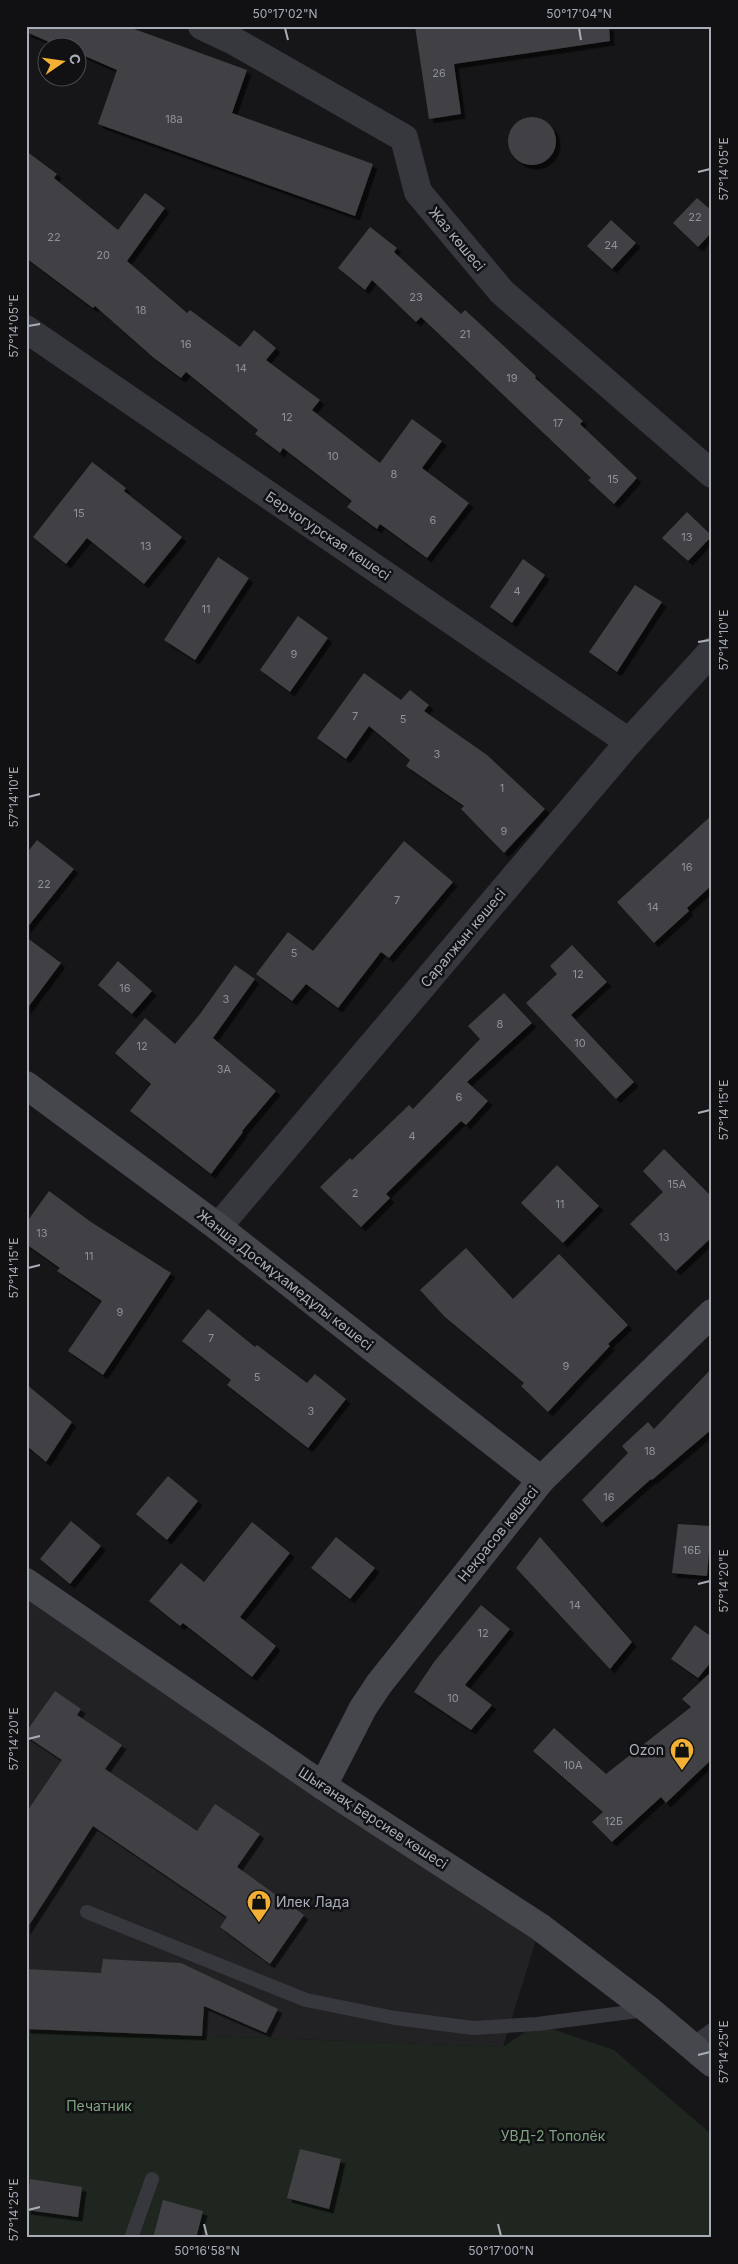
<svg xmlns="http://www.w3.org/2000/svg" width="738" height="2264" font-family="Inter,sans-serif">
<defs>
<filter id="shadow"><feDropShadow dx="4.5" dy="4.5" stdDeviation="0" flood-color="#0009"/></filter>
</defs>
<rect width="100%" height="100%" fill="#161618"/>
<!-- built -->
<path fill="#222225" d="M 26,1582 L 540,1927 L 503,2047 L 26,2029 Z"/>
<!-- green -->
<path fill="#1e261f" d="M 537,2024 L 614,2050 L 712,2135 L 712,2238 L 26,2238 L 26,2029 L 503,2047 Z"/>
<!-- building -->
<g fill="#404145" filter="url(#shadow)">
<path d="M 26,26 L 126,26 L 247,70 L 232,113 L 373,164 L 355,216 L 98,124 L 117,70 L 78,53 L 78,48 L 63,48 L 26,32 Z"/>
<path d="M 415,26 L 609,26 L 610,41 L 454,64 L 461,114 L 429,119 Z"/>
<circle cx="532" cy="141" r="24"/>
<path d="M 26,151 L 57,174 L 54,178 L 118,230 L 145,193 L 165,208 L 127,261 L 187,313 L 190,310 L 240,347 L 254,330 L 276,348 L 266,360 L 320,400 L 312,410 L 380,463 L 412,419 L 442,441 L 422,468 L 469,503 L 427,558 L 380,524 L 377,529 L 347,507 L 352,501 L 283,448 L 280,453 L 255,434 L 258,430 L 186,372 L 181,378 L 154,358 L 95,306 L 93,308 L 26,258 Z"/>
<path d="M 697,198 L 712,211 L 712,232 L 698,247 L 673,223 Z"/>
<path d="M 611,220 L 636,243 L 612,269 L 587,246 Z"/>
<path d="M 370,227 L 397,248 L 394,252 L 461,314 L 465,310 L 536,376 L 535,378 L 583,421 L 580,424 L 637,478 L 614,504 L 588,480 L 591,478 L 421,317 L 416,322 L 372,280 L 365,290 L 338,268 Z"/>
<path d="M 92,462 L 126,488 L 124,491 L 182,537 L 144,584 L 87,538 L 66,564 L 33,537 Z"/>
<path d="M 687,512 L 712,536 L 688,561 L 662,538 Z"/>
<path d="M 218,557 L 249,578 L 195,660 L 164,640 Z"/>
<path d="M 523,559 L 545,575 L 512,623 L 490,607 Z"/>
<path d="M 635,585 L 662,602 L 617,672 L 589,652 Z"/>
<path d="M 298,616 L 328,638 L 290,692 L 260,670 Z"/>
<path d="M 364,673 L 401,700 L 410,690 L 429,705 L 424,711 L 487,755 L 545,809 L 504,853 L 461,809 L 464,806 L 406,766 L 410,760 L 369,726 L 346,759 L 317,738 Z"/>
<path d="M 712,815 L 712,885 L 687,908 L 689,911 L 654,943 L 617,902 Z"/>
<path d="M 37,840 L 74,869 L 26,929 L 26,854 Z"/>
<path d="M 404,841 L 453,882 L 389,958 L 381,952 L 338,1008 L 306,984 L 292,1001 L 256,974 L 288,932 L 313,951 Z"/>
<path d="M 26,937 L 61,963 L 26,1010 Z"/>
<path d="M 572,945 L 607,982 L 571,1015 L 634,1082 L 616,1099 L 526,1003 L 557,974 L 550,966 Z"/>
<path d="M 118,961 L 152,991 L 132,1014 L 98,985 Z"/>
<path d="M 235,965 L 255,979 L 213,1038 L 276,1091 L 242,1131 L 243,1132 L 211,1174 L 130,1111 L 151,1084 L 115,1053 L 145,1018 L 175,1044 L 200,1014 Z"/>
<path d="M 504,993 L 532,1023 L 467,1082 L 488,1101 L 466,1125 L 461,1121 L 386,1194 L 390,1198 L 361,1227 L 320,1187 L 350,1158 L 352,1160 L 409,1105 L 413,1109 L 480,1039 L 468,1026 Z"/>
<path d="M 664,1149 L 712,1197 L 712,1237 L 676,1271 L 630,1224 L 663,1192 L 643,1171 Z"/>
<path d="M 557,1165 L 599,1206 L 563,1243 L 521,1203 Z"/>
<path d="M 49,1191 L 91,1222 L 171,1273 L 103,1375 L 68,1351 L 102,1301 L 57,1271 L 60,1268 L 26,1244 L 26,1223 Z"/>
<path d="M 466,1248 L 513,1299 L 559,1254 L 628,1325 L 608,1344 L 610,1346 L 548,1412 L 521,1386 L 524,1383 L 445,1317 L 420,1290 Z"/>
<path d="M 208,1309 L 255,1347 L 257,1345 L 307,1383 L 315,1374 L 346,1399 L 308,1448 L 227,1385 L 231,1380 L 182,1341 Z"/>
<path d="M 712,1368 L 712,1429 L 652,1480 L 651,1479 L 602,1523 L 582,1500 L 628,1453 L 622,1446 L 648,1422 L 654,1429 Z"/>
<path d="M 26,1384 L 72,1422 L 46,1462 L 26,1445 Z"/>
<path d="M 168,1476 L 198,1501 L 167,1540 L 136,1514 Z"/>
<path d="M 71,1521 L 101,1546 L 70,1584 L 40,1559 Z"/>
<path d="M 252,1522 L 290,1553 L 240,1617 L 276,1646 L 252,1677 L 183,1623 L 180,1626 L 149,1601 L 181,1563 L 204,1582 Z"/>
<path d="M 678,1524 L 711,1526 L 707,1576 L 672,1573 Z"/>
<path d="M 336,1537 L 375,1568 L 350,1599 L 311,1568 Z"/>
<path d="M 540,1537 L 632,1642 L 610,1669 L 516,1568 Z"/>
<path d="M 481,1605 L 510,1629 L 465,1685 L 492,1705 L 471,1730 L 414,1692 L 434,1662 Z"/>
<path d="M 695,1625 L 712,1637 L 712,1661 L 698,1678 L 671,1659 Z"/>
<path d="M 712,1671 L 712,1759 L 666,1803 L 661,1797 L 612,1842 L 592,1822 L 603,1812 L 533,1751 L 554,1728 L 606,1774 L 691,1707 L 682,1699 Z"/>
<path d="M 55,1691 L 81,1709 L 77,1715 L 122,1745 L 105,1769 L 197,1831 L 215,1804 L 260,1834 L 237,1867 L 304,1915 L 270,1964 L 220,1927 L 227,1917 L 93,1826 L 26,1930 L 26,1813 L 62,1760 L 26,1736 L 26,1732 Z"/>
<path d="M 103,1959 L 181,1963 L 278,2009 L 266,2033 L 204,2006 L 202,2036 L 26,2029 L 26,1969 L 101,1973 Z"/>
<path d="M 300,2149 L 341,2159 L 329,2209 L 287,2198 Z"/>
<path d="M 30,2179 L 82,2187 L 78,2217 L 26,2210 Z"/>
<path d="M 163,2200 L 203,2211 L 196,2238 L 153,2238 Z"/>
</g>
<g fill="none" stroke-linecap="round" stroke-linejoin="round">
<!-- lane -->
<g stroke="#37383d" stroke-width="14">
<path d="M 87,1912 L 306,2000 L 395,2018 L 473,2028 L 537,2024 L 646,2010"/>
<path d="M 691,2045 L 712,2030"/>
<path d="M 131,2238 L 152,2179"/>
</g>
<!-- street -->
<g stroke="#37383d" stroke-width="28">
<path d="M 202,26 L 234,41 L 404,138 L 418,192 L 502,292 L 712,474"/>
<path d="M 26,329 L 629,742"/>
<path d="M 218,1227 L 629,742 L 712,651"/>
</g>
<!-- secondary -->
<g stroke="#45474d" stroke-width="28">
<path d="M 26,1085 L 218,1227 L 541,1480"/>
<path d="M 26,1582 L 323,1786 L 540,1927 L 649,2010 L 712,2063"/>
<path d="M 323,1786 L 363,1708 L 379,1684 L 541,1480 L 712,1313"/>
</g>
</g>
<!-- ticks -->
<path fill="none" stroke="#a8adb8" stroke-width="2" d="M 285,28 L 288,40M 579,28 L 581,40M 698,172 L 710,169M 28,326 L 40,324M 698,642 L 710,640M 28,797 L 40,794M 698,1113 L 710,1110M 28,1268 L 40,1265M 698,1584 L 710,1581M 28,1739 L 40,1736M 698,2055 L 710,2052M 28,2210 L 40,2207M 204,2224 L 207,2236M 498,2224 L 501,2236"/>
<!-- icons -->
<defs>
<symbol id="shop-pin" viewBox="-11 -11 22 30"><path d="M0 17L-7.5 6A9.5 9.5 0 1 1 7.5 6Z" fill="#f2b134" stroke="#111113"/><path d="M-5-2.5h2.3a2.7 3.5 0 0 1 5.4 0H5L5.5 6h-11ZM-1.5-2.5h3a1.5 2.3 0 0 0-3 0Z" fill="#111"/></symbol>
</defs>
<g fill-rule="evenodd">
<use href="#shop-pin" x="668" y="1736" width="28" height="38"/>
<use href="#shop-pin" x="245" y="1888" width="28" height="38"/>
</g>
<g text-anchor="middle" stroke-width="5" stroke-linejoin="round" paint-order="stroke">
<!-- number labels -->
<g font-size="11" fill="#8e929b">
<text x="439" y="77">26</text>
<text x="174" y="123">18а</text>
<text x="695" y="221">22</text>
<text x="54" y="241">22</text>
<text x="611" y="249">24</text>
<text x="103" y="259">20</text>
<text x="416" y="301">23</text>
<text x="141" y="314">18</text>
<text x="465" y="338">21</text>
<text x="186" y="348">16</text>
<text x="241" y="372">14</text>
<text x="512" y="382">19</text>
<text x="287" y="421">12</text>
<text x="558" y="427">17</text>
<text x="333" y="460">10</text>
<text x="394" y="478">8</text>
<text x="613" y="483">15</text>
<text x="79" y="517">15</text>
<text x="433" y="524">6</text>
<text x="687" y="541">13</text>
<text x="146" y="550">13</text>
<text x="517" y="595">4</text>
<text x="206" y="613">11</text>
<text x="294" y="658">9</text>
<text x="355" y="720">7</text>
<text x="403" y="723">5</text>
<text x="437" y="758">3</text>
<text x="502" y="792">1</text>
<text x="504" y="835">9</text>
<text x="687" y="871">16</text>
<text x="44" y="888">22</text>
<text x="397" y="904">7</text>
<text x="653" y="911">14</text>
<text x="294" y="957">5</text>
<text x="578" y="978">12</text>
<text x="125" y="992">16</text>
<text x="226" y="1003">3</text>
<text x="500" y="1028">8</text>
<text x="580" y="1047">10</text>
<text x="142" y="1050">12</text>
<text x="224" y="1073">3А</text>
<text x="459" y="1101">6</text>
<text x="412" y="1140">4</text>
<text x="677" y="1188">15А</text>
<text x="355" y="1197">2</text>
<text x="560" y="1208">11</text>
<text x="42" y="1237">13</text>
<text x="664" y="1241">13</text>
<text x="89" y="1260">11</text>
<text x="120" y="1316">9</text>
<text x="211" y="1342">7</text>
<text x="566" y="1370">9</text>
<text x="257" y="1381">5</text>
<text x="311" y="1415">3</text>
<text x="650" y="1455">18</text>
<text x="609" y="1501">16</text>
<text x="692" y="1554">16Б</text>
<text x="575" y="1609">14</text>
<text x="483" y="1637">12</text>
<text x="453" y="1702">10</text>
<text x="573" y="1769">10A</text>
<text x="614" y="1825">12Б</text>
</g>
<!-- street labels -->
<g font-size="14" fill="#a8adb8" stroke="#111113">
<text transform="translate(457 239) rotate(50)" y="5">Жаз көшесі</text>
<text transform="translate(328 536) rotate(34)" y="5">Берчогурская көшесі</text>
<text transform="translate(463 938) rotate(-50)" y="5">Саралжын көшесі</text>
<text transform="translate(285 1280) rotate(38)" y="5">Жанша Досмұхамедұлы көшесі</text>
<text transform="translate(498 1534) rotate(-51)" y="5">Некрасов көшесі</text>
<text transform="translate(373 1818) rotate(33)" y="5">Шығанақ Берсиев көшесі</text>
</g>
<!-- poi labels -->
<g font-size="14" fill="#a8adb8" stroke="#111113" text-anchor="end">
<text x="664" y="1755">Ozon</text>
<text x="276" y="1907" text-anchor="start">Илек Лада</text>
</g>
<!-- park labels -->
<g font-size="14" fill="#7fa381" stroke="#111113">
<text x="99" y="2111">Печатник</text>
<text x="553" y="2141">УВД-2 Тополёк</text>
</g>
</g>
<!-- border -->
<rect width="738" height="2264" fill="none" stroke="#111113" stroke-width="55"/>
<!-- north arrow -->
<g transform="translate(62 62) rotate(77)"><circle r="24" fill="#111113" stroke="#4d4f55"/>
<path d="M0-4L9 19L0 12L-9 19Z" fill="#f2b134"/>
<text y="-8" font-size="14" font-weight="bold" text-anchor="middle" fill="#a8adb8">С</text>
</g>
<rect x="28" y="28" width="682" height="2208" fill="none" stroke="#a8adb8" stroke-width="2"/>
<g font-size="12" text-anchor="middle" fill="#a8adb8">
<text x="285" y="18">50°17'02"N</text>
<text x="579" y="18">50°17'04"N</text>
<text transform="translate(724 169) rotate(-90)" y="4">57°14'05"E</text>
<text transform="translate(14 326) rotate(-90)" y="4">57°14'05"E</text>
<text transform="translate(724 640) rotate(-90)" y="4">57°14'10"E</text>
<text transform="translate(14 797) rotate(-90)" y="4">57°14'10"E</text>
<text transform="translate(724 1110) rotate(-90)" y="4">57°14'15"E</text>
<text transform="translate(14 1268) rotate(-90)" y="4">57°14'15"E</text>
<text transform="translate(724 1581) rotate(-90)" y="4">57°14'20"E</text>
<text transform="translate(14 1739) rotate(-90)" y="4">57°14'20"E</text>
<text transform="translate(724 2052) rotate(-90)" y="4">57°14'25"E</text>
<text transform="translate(14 2210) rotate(-90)" y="4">57°14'25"E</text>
<text x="207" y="2255">50°16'58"N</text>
<text x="501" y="2255">50°17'00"N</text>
</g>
</svg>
